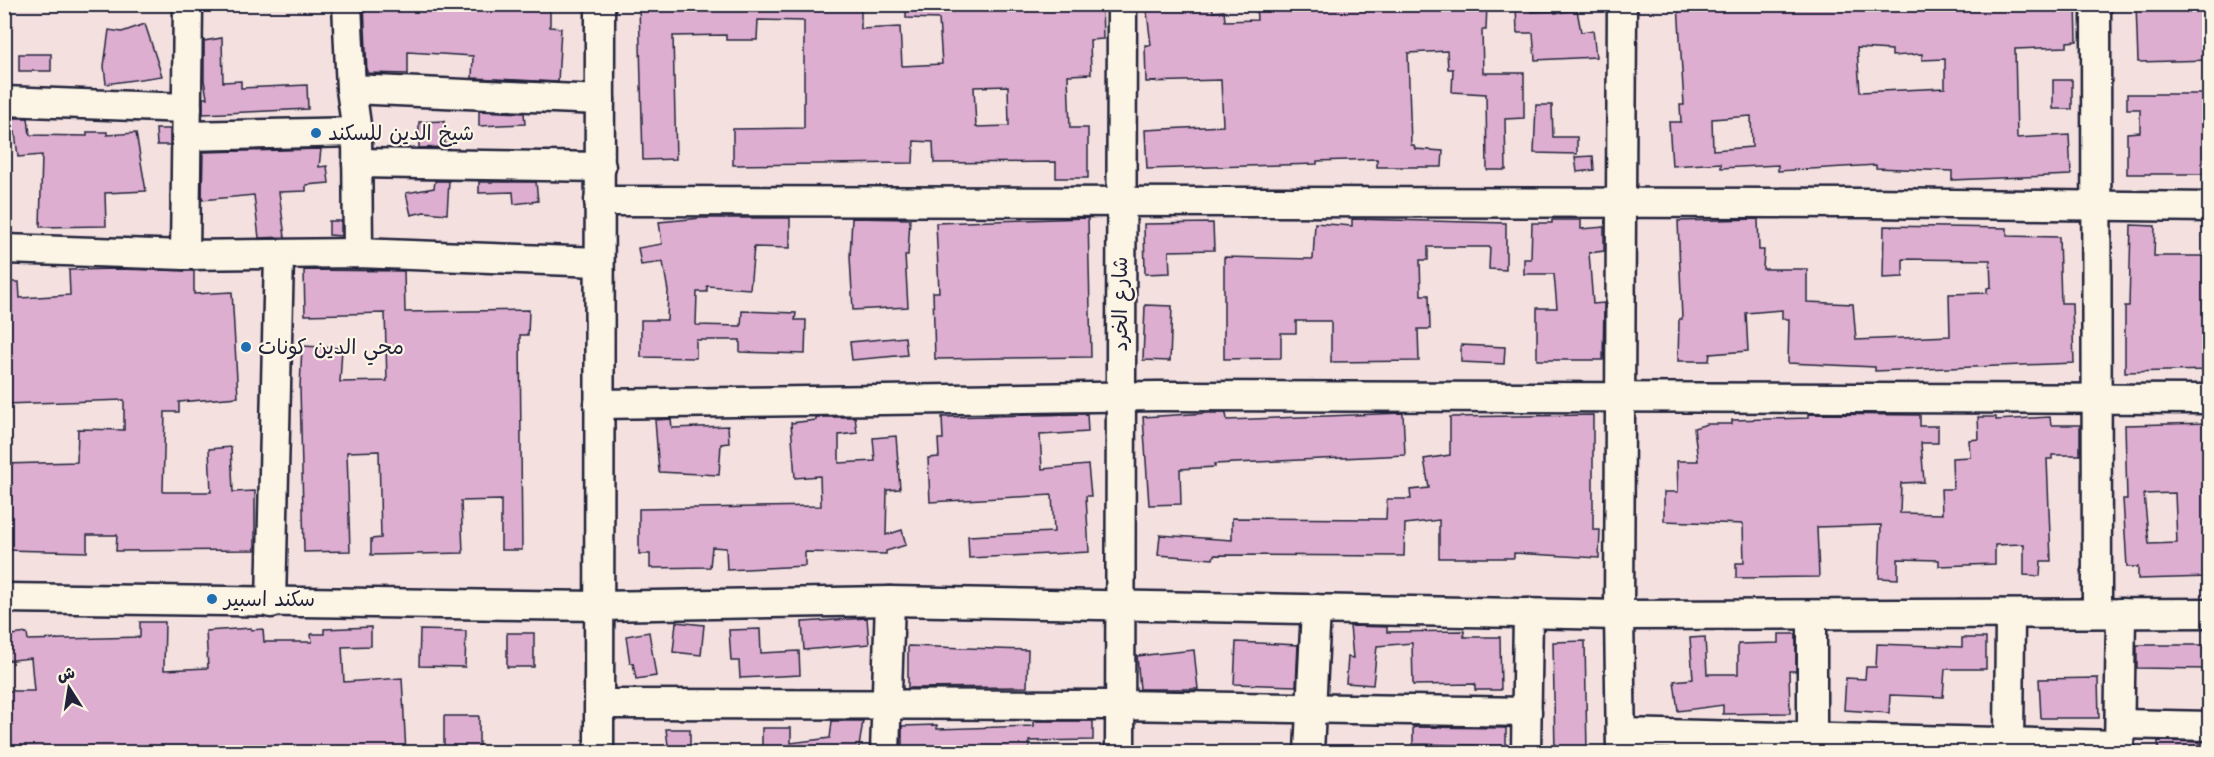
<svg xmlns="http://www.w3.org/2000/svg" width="2214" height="757" font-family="'Comic Neue','Playpen Sans Arabic',sans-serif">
<rect width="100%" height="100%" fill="#fcf5e5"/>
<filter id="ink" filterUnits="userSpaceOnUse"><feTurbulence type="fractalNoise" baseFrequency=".0167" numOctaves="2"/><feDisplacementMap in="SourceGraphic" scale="12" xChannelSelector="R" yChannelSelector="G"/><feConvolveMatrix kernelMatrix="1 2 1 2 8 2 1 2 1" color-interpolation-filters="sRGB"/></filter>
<g filter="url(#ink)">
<!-- built -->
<rect fill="#f3e0df" x="5" y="5" width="2204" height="747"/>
<!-- building -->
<g fill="#ddaed0" stroke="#22223b" stroke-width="1.5" fill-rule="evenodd">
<path d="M 364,4 L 522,8 L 522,4 L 550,4 L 550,27 L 561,28 L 558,82 L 472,78 L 473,56 L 408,52 L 408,74 L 367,73 Z"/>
<path d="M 639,4 L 861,4 L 861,29 L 900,27 L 902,66 L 942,64 L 939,19 L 906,18 L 906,4 L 1102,4 L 1103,39 L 1090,40 L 1091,74 L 1068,75 L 1070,128 L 1088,128 L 1088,178 L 1056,178 L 1056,162 L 934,163 L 933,142 L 914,141 L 913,163 L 733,165 L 733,129 L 804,128 L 804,21 L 758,20 L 757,40 L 726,40 L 726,35 L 673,36 L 676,159 L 643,160 ZM 1008,86 L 1009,126 L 976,127 L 974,87 Z"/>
<path d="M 1146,4 L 1212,4 L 1213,12 L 1224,11 L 1225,21 L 1257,20 L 1256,4 L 1487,4 L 1486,30 L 1482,30 L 1483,73 L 1524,73 L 1524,118 L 1505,119 L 1506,170 L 1487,170 L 1486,94 L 1452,92 L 1453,69 L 1448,69 L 1447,51 L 1408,53 L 1411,145 L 1414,145 L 1415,149 L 1443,151 L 1442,167 L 1377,167 L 1377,159 L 1317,161 L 1317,164 L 1147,169 L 1145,130 L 1223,126 L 1221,80 L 1146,82 L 1145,45 L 1151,45 Z"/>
<path d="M 1516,4 L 1531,4 L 1531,12 L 1555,11 L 1555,13 L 1577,10 L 1581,32 L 1593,30 L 1596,57 L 1535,60 L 1533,33 L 1517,33 Z"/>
<path d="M 1678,4 L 2076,4 L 2077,41 L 2067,42 L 2067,47 L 2015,49 L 2017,138 L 2069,135 L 2071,175 L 1952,180 L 1952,171 L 1876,168 L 1876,165 L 1778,171 L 1778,165 L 1721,168 L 1721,163 L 1672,166 L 1669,122 L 1681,122 L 1680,105 L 1684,105 ZM 1857,48 L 1892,50 L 1892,56 L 1922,54 L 1922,60 L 1945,59 L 1945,88 L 1860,92 ZM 1751,116 L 1752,147 L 1713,150 L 1712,119 Z"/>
<path d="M 2136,4 L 2210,4 L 2210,60 L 2138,62 Z"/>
<path d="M 145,24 L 162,76 L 106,84 L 104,66 L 109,30 L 122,32 Z"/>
<path d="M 222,38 L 223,82 L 241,81 L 241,88 L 307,85 L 308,109 L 203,114 L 203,98 L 207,98 L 204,80 L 204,41 Z"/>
<rect x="19" y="54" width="32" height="17"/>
<rect x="2053" y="80" width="19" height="29"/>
<path d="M 2127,94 L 2205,94 L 2205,174 L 2127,174 L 2127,133 L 2140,132 L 2140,109 L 2127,109 Z"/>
<path d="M 1536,105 L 1552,105 L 1553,137 L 1577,137 L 1577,154 L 1534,153 Z"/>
<path d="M 479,111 L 524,113 L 525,124 L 479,126 Z"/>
<path d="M 4,118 L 28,118 L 30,135 L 87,136 L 87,132 L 107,132 L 107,135 L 136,133 L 146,191 L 105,193 L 106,226 L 40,227 L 42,155 L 18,157 L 15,132 L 4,132 Z"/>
<path d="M 444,121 L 445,147 L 419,148 L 419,122 Z"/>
<path d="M 156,129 L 170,129 L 170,145 L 157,145 Z"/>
<path d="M 321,149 L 319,167 L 327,166 L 329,183 L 306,185 L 306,191 L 279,192 L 285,237 L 259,238 L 254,195 L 202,200 L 203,152 Z"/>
<path d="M 1593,156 L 1594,170 L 1577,172 L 1575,157 Z"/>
<path d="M 435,181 L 449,181 L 447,214 L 424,212 L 411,215 L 406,193 L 434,188 Z"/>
<path d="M 479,182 L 536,182 L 538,201 L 514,204 L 513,192 L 479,193 Z"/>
<path d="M 701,218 L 790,218 L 790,248 L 754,247 L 750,289 L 707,286 L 707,292 L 697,292 L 696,325 L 741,326 L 742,311 L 796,313 L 795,320 L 806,320 L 805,354 L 740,352 L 740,340 L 696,340 L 696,358 L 641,357 L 641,320 L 667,320 L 668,291 L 663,262 L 641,265 L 638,248 L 662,244 L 659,222 Z"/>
<path d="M 852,218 L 910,219 L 908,255 L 905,255 L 908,307 L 853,310 L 850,257 Z"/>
<path d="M 1088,218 L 1091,357 L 935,359 L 933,292 L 939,292 L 936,223 Z"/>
<path d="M 1352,219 L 1506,223 L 1506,270 L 1489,269 L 1490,247 L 1428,247 L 1428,260 L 1420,260 L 1421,295 L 1429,295 L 1430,329 L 1418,329 L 1419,361 L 1331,362 L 1331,321 L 1296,321 L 1296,333 L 1281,333 L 1281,358 L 1224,359 L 1224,257 L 1313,259 L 1315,223 L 1352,226 Z"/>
<path d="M 1758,219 L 1759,250 L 1764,250 L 1763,269 L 1807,269 L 1807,302 L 1853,304 L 1856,340 L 1950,336 L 1949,294 L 1987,293 L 1987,288 L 1991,287 L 1990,260 L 1903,259 L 1903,277 L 1883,278 L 1884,226 L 2007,228 L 2007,236 L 2059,237 L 2061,303 L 2072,303 L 2074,363 L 1875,371 L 1875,367 L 1788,363 L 1789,319 L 1782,319 L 1782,310 L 1746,313 L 1748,351 L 1710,354 L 1709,361 L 1678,361 L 1679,319 L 1682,319 L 1678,221 Z"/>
<path d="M 1552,220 L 1581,220 L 1581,229 L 1604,227 L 1604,251 L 1589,253 L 1593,304 L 1604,303 L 1603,360 L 1537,360 L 1537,308 L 1557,308 L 1554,274 L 1524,274 L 1524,259 L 1531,259 L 1532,223 L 1552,223 Z"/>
<path d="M 329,221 L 341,221 L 341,236 L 329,235 Z"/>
<path d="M 1213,223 L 1214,250 L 1169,251 L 1170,273 L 1145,274 L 1144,224 Z"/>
<path d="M 2131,225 L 2155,226 L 2154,256 L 2208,256 L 2210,370 L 2125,372 L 2125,306 L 2129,306 Z"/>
<path d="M 117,269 L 194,271 L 194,294 L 232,292 L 238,397 L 179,402 L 179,412 L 165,412 L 163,492 L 211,492 L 209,449 L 231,447 L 233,492 L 255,491 L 255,550 L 116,551 L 117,535 L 87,535 L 87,552 L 4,550 L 4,464 L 77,462 L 78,429 L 124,430 L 124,400 L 4,404 L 4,282 L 19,282 L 20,298 L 70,295 L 69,270 Z"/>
<path d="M 304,270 L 404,271 L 405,312 L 529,310 L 528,335 L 520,335 L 522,550 L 501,550 L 501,500 L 461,501 L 463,553 L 371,555 L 371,539 L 381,538 L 379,451 L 347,452 L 350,551 L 304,552 L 300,387 L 302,346 L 342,348 L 340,382 L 387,381 L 385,313 L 305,315 Z"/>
<path d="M 1145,305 L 1172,306 L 1170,361 L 1143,360 Z"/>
<path d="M 905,337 L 907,355 L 852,360 L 850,342 Z"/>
<path d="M 1461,345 L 1505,347 L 1504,364 L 1461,362 Z"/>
<path d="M 1208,413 L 1226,413 L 1227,420 L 1403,413 L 1405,455 L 1214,464 L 1215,467 L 1180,469 L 1181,504 L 1149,505 L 1143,417 Z"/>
<path d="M 1087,414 L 1088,432 L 1040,435 L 1042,469 L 1088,465 L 1091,496 L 1086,496 L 1089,552 L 969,558 L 968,536 L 1054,532 L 1052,495 L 930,502 L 928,458 L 939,457 L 938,439 L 943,439 L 942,417 Z"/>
<path d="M 1808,414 L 1920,415 L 1920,426 L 1938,426 L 1938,443 L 1921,443 L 1924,482 L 1901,483 L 1900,513 L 1942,514 L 1941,489 L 1953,489 L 1952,458 L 1970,457 L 1969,440 L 1979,439 L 1978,417 L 1996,417 L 1996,420 L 2050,417 L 2051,425 L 2080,425 L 2080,455 L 2052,455 L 2052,459 L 2047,459 L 2051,561 L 2041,561 L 2040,576 L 2024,575 L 2024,544 L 1995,545 L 1995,564 L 1939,566 L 1939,560 L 1898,559 L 1898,579 L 1879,578 L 1881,525 L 1817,527 L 1819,577 L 1736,578 L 1736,563 L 1744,563 L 1743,524 L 1664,521 L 1664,492 L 1678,492 L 1677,461 L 1698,461 L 1694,428 L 1707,424 L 1732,424 L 1732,420 L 1808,418 Z"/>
<path d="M 1593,415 L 1593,530 L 1600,530 L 1599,558 L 1514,553 L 1514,558 L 1439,558 L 1439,520 L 1405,524 L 1404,556 L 1214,555 L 1213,559 L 1158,555 L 1160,535 L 1232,540 L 1232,518 L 1386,519 L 1387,499 L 1411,499 L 1410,490 L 1429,488 L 1424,459 L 1450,455 L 1450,417 Z"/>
<path d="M 816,417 L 855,417 L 857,433 L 839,435 L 839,463 L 875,461 L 873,438 L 896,436 L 900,489 L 887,490 L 886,535 L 902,530 L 906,545 L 886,551 L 886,554 L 805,552 L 805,566 L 727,570 L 726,548 L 712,547 L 710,567 L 650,568 L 650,554 L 639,554 L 639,509 L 821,506 L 820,476 L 795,478 L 791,423 L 816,420 Z"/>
<path d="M 671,419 L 672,428 L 728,426 L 729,443 L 721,444 L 719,475 L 659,472 L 655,420 Z"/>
<path d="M 2210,423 L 2210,577 L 2138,579 L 2138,567 L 2127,567 L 2123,499 L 2127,499 L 2125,425 ZM 2175,493 L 2177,543 L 2149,544 L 2144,494 Z"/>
<path d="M 867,618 L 869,644 L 804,650 L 802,622 Z"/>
<path d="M 140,622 L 165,622 L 164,670 L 208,668 L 206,631 L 251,628 L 251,630 L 263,629 L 264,642 L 312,642 L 311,634 L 324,634 L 324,629 L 371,627 L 371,646 L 342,647 L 344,682 L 402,678 L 406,753 L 4,753 L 4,691 L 34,691 L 31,658 L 4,661 L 4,636 L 27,633 L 28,640 L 140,637 Z"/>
<path d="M 676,622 L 704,625 L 701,655 L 673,652 Z"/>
<path d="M 1350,626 L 1387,627 L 1387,632 L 1464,631 L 1464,637 L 1500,637 L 1501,690 L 1475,690 L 1475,684 L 1413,685 L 1412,643 L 1377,646 L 1373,685 L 1346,683 L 1348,657 L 1353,658 Z"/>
<path d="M 760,629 L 761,653 L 799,651 L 800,675 L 740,678 L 739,661 L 731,661 L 729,630 Z"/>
<path d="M 420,630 L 466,631 L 465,667 L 419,666 Z"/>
<path d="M 649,632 L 656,676 L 636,679 L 633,663 L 630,663 L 626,636 Z"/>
<rect x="507" y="633" width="27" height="34"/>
<path d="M 1779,634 L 1796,634 L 1796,671 L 1789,671 L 1790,713 L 1723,714 L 1723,705 L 1678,711 L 1674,681 L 1693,679 L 1690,638 L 1705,637 L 1707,674 L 1738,674 L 1738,644 L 1779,643 Z"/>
<path d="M 1962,638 L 1986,638 L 1986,669 L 1945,669 L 1943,697 L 1890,695 L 1889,713 L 1844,710 L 1846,678 L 1865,679 L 1866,667 L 1876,667 L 1877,644 L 1962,647 Z"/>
<path d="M 1585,641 L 1587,753 L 1555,753 L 1553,642 Z"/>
<path d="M 1236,642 L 1298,645 L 1296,686 L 1234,684 Z"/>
<path d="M 2137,645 L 2210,645 L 2210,669 L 2137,668 Z"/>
<path d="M 908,646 L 1028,650 L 1027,687 L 908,688 Z"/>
<path d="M 1194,650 L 1198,689 L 1140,689 L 1137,656 Z"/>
<path d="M 2098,678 L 2099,718 L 2041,718 L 2039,679 Z"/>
<rect x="444" y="716" width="35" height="37"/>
<path d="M 832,721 L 863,721 L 858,753 L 762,753 L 762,728 L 791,728 L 791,743 L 830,738 Z"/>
<path d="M 1034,721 L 1093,721 L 1093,740 L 1029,741 L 1029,753 L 902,752 L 902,726 L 937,725 L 937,729 L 1034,726 Z"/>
<path d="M 1413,727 L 1506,728 L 1506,746 L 1413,744 Z"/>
<path d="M 666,729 L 690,729 L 690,753 L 669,753 Z"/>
<path d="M 2158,741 L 2200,742 L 2200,753 L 2158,753 Z"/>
</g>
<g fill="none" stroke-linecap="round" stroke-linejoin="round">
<defs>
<g id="minor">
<path d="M 347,4 L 351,89 L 357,132 L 358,253"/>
<path d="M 2096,4 L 2097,612"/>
<path d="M 351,89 L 600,100"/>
<path d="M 4,101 L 187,108"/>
<path d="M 187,136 L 357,132"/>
<path d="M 357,163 L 601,167"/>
<path d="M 599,201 L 1865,203 L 2210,207"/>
<path d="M 4,249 L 185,255 L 358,253 L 599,262"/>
<path d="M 185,255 L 188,4"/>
<path d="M 599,404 L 1158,396 L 2210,399"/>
<path d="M 4,598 L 598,606 L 890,601 L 1619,615 L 2210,613"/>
<path d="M 271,603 L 279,255"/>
<path d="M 1812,616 L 1812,752"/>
<path d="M 600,704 L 1119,705 L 1527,712"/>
<path d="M 2121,724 L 2210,726"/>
<path d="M 1621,733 L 2119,745"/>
<path d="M 599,752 L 600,4"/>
<path d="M 885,752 L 890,601"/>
<path d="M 1120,752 L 1122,4"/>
<path d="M 1309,752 L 1316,609"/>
<path d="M 1526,752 L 1528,613"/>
<path d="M 1621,752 L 1619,615 L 1622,4"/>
<path d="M 2009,752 L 2010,614"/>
<path d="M 2119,752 L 2121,613"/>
</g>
</defs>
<!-- minor casing -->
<use href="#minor" stroke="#22223b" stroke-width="33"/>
<!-- minor -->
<use href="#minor" stroke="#fcf5e5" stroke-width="28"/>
</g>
</g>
<!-- markers -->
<g fill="#1f6fb2" stroke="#fcf5e5" stroke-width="2">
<circle cx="316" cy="133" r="6"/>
<circle cx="246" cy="347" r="6"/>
<circle cx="212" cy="599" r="6"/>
</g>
<g text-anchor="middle" stroke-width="4.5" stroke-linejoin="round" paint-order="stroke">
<!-- poi labels -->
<g font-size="21" fill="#22223b" stroke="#fcf5e5" text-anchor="start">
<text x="328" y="140">شيخ الدين للسكند</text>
<text x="258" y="354">محي الدين كونات</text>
<text x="224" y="606">سكند اسبير</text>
</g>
<!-- street labels -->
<g font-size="21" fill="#22223b" stroke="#fcf5e5">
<text transform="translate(1120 304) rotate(-90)" y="7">شارع الخرد</text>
</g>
</g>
<!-- margin -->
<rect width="2214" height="757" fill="none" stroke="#fcf5e5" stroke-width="24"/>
<rect x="12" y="12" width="2190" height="733" fill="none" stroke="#22223b" stroke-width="2" filter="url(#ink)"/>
<!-- north arrow -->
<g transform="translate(69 688) rotate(348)" stroke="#fcf5e5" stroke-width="4.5" paint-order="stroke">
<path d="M0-4.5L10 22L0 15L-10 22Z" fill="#22223b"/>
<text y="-9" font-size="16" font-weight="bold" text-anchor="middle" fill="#22223b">ش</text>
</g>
</svg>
